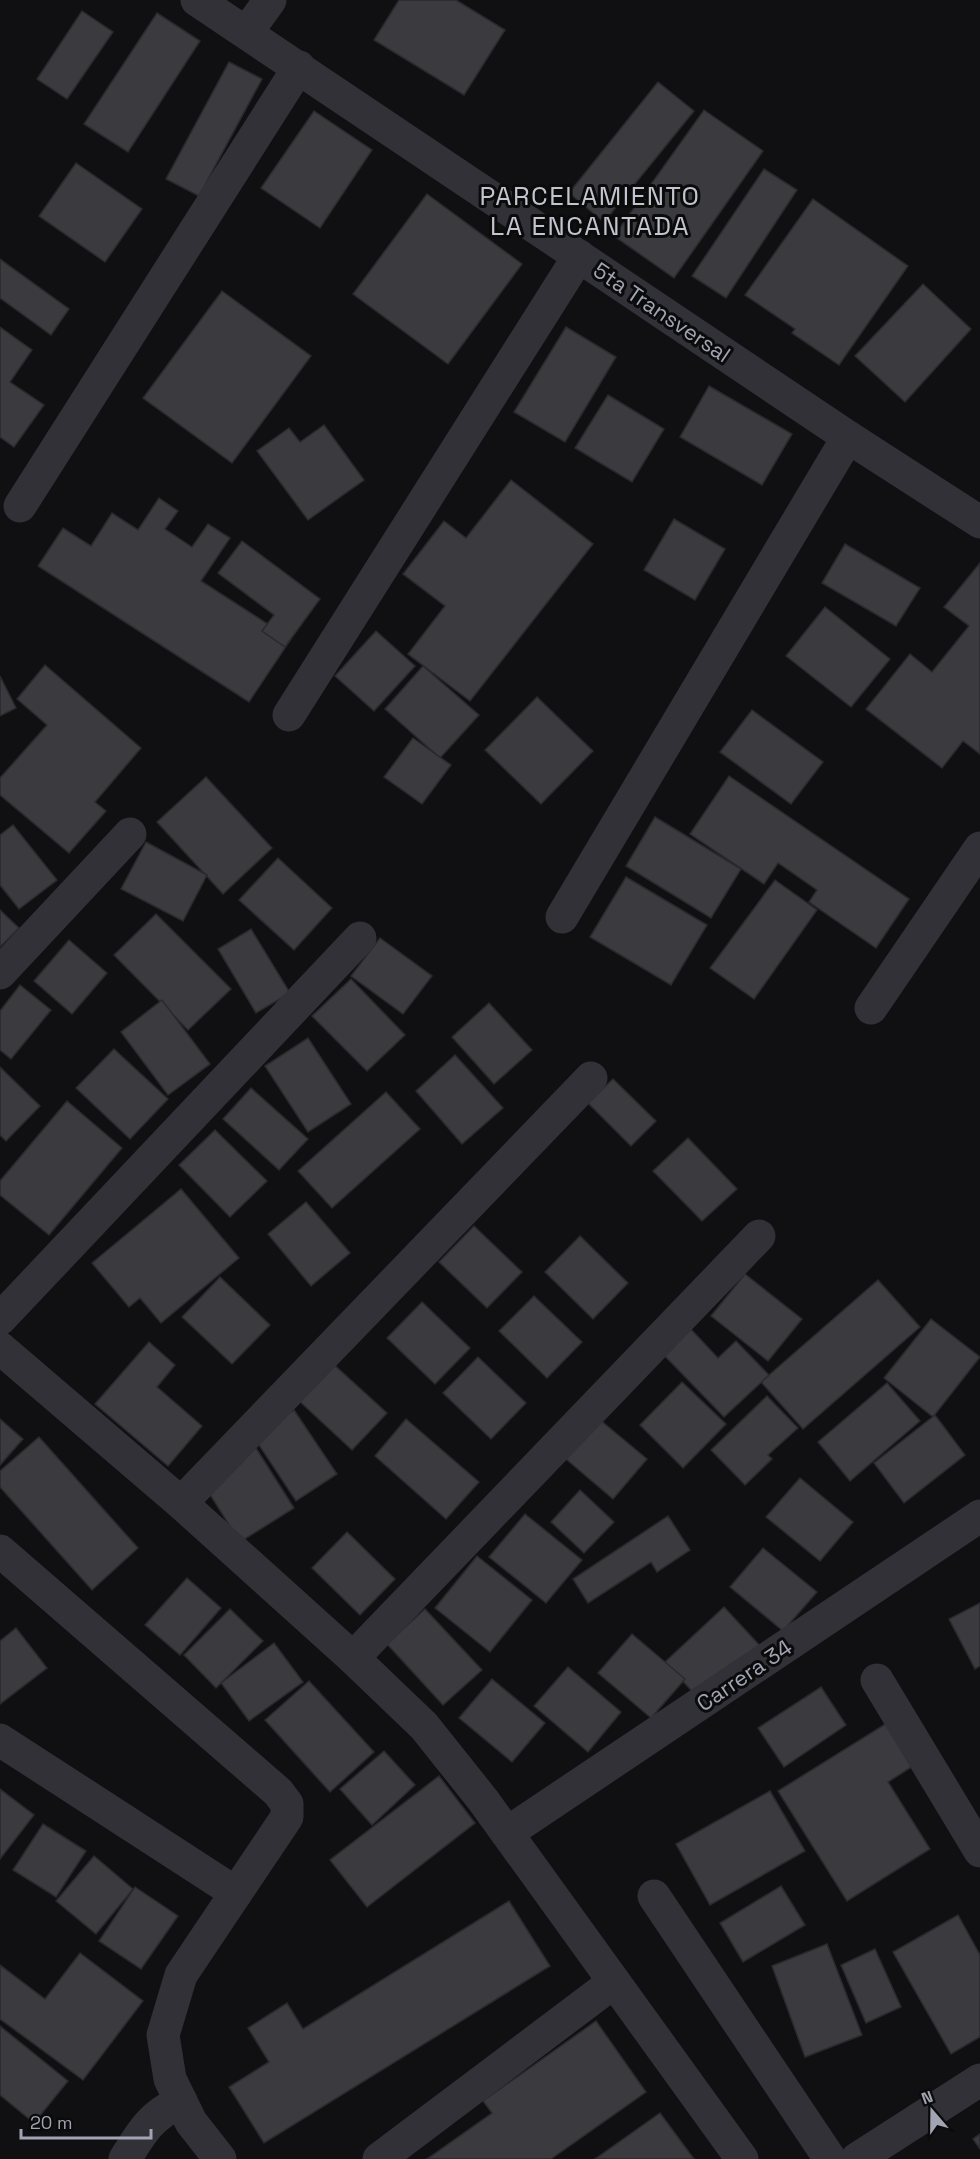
<svg xmlns="http://www.w3.org/2000/svg" width="980" height="2159" font-family="'Space Grotesk',sans-serif">
<rect width="100%" height="100%" fill="#101012"/>
<!-- building -->
<g fill="#3a3a3f" stroke="#2a2a2e" stroke-width="1.5">
<path d="M 399,0 L 456,0 L 505,30 L 464,95 L 374,40 Z"/>
<path d="M 82,11 L 113,32 L 67,99 L 37,79 Z"/>
<path d="M 157,13 L 200,41 L 128,152 L 84,124 Z"/>
<path d="M 229,62 L 262,79 L 199,196 L 166,179 Z"/>
<path d="M 658,82 L 694,111 L 604,222 L 569,193 Z"/>
<path d="M 704,110 L 763,151 L 674,278 L 614,236 Z"/>
<path d="M 314,111 L 372,150 L 320,228 L 261,188 Z"/>
<path d="M 76,163 L 142,209 L 105,262 L 39,216 Z"/>
<path d="M 764,169 L 797,190 L 726,298 L 692,276 Z"/>
<path d="M 427,194 L 522,264 L 448,364 L 353,294 Z"/>
<path d="M 813,199 L 908,266 L 839,365 L 792,333 L 795,329 L 745,295 Z"/>
<path d="M 0,259 L 69,309 L 51,335 L 0,298 Z"/>
<path d="M 923,284 L 971,329 L 905,402 L 855,356 Z"/>
<path d="M 222,291 L 311,356 L 232,463 L 143,398 Z"/>
<path d="M 0,327 L 32,350 L 10,382 L 44,405 L 14,447 L 0,437 Z"/>
<path d="M 566,327 L 616,357 L 565,442 L 514,412 Z"/>
<path d="M 709,386 L 792,434 L 762,485 L 680,437 Z"/>
<path d="M 608,395 L 664,429 L 632,482 L 575,448 Z"/>
<path d="M 324,425 L 364,480 L 308,520 L 257,451 L 289,428 L 300,442 Z"/>
<path d="M 511,480 L 593,544 L 470,701 L 408,654 L 445,606 L 403,574 L 444,521 L 466,538 Z"/>
<path d="M 159,498 L 178,511 L 165,529 L 192,547 L 208,524 L 230,538 L 201,581 L 291,639 L 249,702 L 38,566 L 63,528 L 91,546 L 112,513 L 138,530 Z"/>
<path d="M 674,519 L 725,549 L 695,600 L 644,570 Z"/>
<path d="M 242,541 L 320,599 L 285,647 L 262,631 L 274,615 L 218,573 Z"/>
<path d="M 845,544 L 920,588 L 896,626 L 822,583 Z"/>
<path d="M 980,563 L 980,754 L 963,741 L 942,768 L 866,709 L 910,654 L 932,672 L 969,626 L 944,607 Z"/>
<path d="M 825,607 L 890,659 L 851,707 L 786,656 Z"/>
<path d="M 376,631 L 415,666 L 374,711 L 335,676 Z"/>
<path d="M 45,665 L 141,748 L 95,802 L 106,811 L 69,853 L 0,795 L 0,778 L 47,725 L 17,699 Z"/>
<path d="M 423,666 L 479,715 L 440,758 L 385,709 Z"/>
<path d="M 0,676 L 16,708 L 0,716 Z"/>
<path d="M 537,697 L 593,751 L 541,804 L 485,750 Z"/>
<path d="M 752,710 L 823,762 L 791,804 L 720,752 Z"/>
<path d="M 413,738 L 451,765 L 422,804 L 384,777 Z"/>
<path d="M 729,776 L 909,899 L 876,948 L 809,902 L 817,890 L 778,863 L 764,884 L 690,834 Z"/>
<path d="M 206,777 L 272,848 L 223,894 L 157,822 Z"/>
<path d="M 655,817 L 741,869 L 711,918 L 626,866 Z"/>
<path d="M 13,825 L 57,880 L 19,909 L 0,885 L 0,835 Z"/>
<path d="M 146,842 L 207,875 L 183,921 L 121,889 Z"/>
<path d="M 278,858 L 332,908 L 294,950 L 239,900 Z"/>
<path d="M 626,877 L 707,925 L 671,985 L 590,937 Z"/>
<path d="M 775,880 L 817,910 L 754,999 L 710,968 Z"/>
<path d="M 0,910 L 19,928 L 0,947 Z"/>
<path d="M 156,914 L 231,989 L 188,1030 L 114,955 Z"/>
<path d="M 251,929 L 290,993 L 256,1013 L 218,949 Z"/>
<path d="M 380,938 L 432,976 L 403,1014 L 351,976 Z"/>
<path d="M 69,940 L 107,973 L 72,1014 L 34,981 Z"/>
<path d="M 351,979 L 405,1035 L 367,1071 L 312,1016 Z"/>
<path d="M 20,985 L 51,1010 L 11,1059 L 0,1050 L 0,1011 Z"/>
<path d="M 162,1000 L 210,1064 L 168,1095 L 121,1032 Z"/>
<path d="M 489,1003 L 532,1050 L 494,1084 L 452,1037 Z"/>
<path d="M 308,1038 L 351,1104 L 308,1132 L 265,1066 Z"/>
<path d="M 114,1049 L 168,1099 L 130,1139 L 76,1088 Z"/>
<path d="M 455,1055 L 503,1108 L 462,1144 L 416,1091 Z"/>
<path d="M 0,1067 L 40,1106 L 6,1141 L 0,1135 Z"/>
<path d="M 613,1079 L 656,1121 L 631,1146 L 588,1103 Z"/>
<path d="M 251,1088 L 308,1139 L 279,1170 L 223,1119 Z"/>
<path d="M 386,1092 L 420,1129 L 332,1208 L 298,1171 Z"/>
<path d="M 67,1101 L 122,1148 L 49,1235 L 0,1195 L 0,1181 Z"/>
<path d="M 215,1130 L 267,1181 L 230,1217 L 179,1165 Z"/>
<path d="M 688,1138 L 737,1189 L 702,1221 L 653,1171 Z"/>
<path d="M 181,1189 L 239,1258 L 161,1323 L 140,1298 L 129,1307 L 92,1263 Z"/>
<path d="M 306,1202 L 350,1253 L 311,1286 L 268,1234 Z"/>
<path d="M 474,1226 L 522,1272 L 487,1308 L 439,1262 Z"/>
<path d="M 580,1236 L 628,1283 L 593,1319 L 545,1272 Z"/>
<path d="M 745,1274 L 802,1319 L 768,1361 L 711,1316 Z"/>
<path d="M 220,1277 L 270,1325 L 232,1364 L 182,1317 Z"/>
<path d="M 878,1280 L 920,1327 L 803,1429 L 761,1382 Z"/>
<path d="M 534,1296 L 582,1342 L 547,1378 L 499,1331 Z"/>
<path d="M 422,1302 L 470,1348 L 435,1384 L 387,1338 Z"/>
<path d="M 931,1319 L 980,1357 L 933,1417 L 884,1378 Z"/>
<path d="M 687,1325 L 718,1358 L 736,1341 L 769,1375 L 724,1417 L 659,1350 Z"/>
<path d="M 149,1342 L 175,1365 L 157,1387 L 202,1426 L 168,1466 L 95,1404 Z"/>
<path d="M 478,1357 L 526,1403 L 491,1439 L 443,1393 Z"/>
<path d="M 331,1362 L 387,1413 L 352,1450 L 296,1398 Z"/>
<path d="M 682,1382 L 726,1424 L 683,1468 L 640,1425 Z"/>
<path d="M 887,1383 L 920,1421 L 850,1481 L 818,1442 Z"/>
<path d="M 767,1396 L 798,1428 L 768,1455 L 772,1459 L 745,1485 L 711,1450 Z"/>
<path d="M 294,1410 L 337,1474 L 296,1501 L 253,1436 Z"/>
<path d="M 593,1414 L 647,1459 L 613,1499 L 560,1454 Z"/>
<path d="M 935,1415 L 965,1455 L 904,1503 L 874,1463 Z"/>
<path d="M 0,1419 L 23,1439 L 0,1465 Z"/>
<path d="M 406,1419 L 479,1482 L 446,1519 L 375,1456 Z"/>
<path d="M 39,1437 L 138,1548 L 92,1590 L 0,1487 L 0,1471 Z"/>
<path d="M 256,1448 L 294,1508 L 240,1542 L 202,1482 Z"/>
<path d="M 800,1478 L 853,1522 L 820,1561 L 766,1517 Z"/>
<path d="M 580,1490 L 614,1522 L 584,1553 L 551,1522 Z"/>
<path d="M 525,1514 L 582,1560 L 546,1603 L 489,1557 Z"/>
<path d="M 668,1516 L 690,1550 L 657,1572 L 651,1562 L 588,1603 L 573,1579 Z"/>
<path d="M 347,1532 L 395,1579 L 360,1615 L 312,1568 Z"/>
<path d="M 763,1548 L 817,1592 L 783,1631 L 730,1587 Z"/>
<path d="M 477,1556 L 532,1600 L 490,1652 L 435,1608 Z"/>
<path d="M 187,1578 L 221,1608 L 180,1655 L 145,1625 Z"/>
<path d="M 980,1603 L 980,1666 L 975,1669 L 949,1619 Z"/>
<path d="M 724,1607 L 762,1648 L 702,1702 L 665,1662 Z"/>
<path d="M 230,1609 L 263,1641 L 216,1688 L 184,1655 Z"/>
<path d="M 425,1609 L 482,1670 L 443,1705 L 387,1644 Z"/>
<path d="M 16,1628 L 47,1668 L 0,1704 L 0,1641 Z"/>
<path d="M 632,1634 L 685,1679 L 651,1718 L 598,1673 Z"/>
<path d="M 274,1643 L 303,1682 L 249,1721 L 221,1683 Z"/>
<path d="M 568,1667 L 621,1712 L 588,1752 L 534,1706 Z"/>
<path d="M 492,1679 L 545,1723 L 512,1762 L 459,1718 Z"/>
<path d="M 309,1681 L 374,1752 L 330,1792 L 265,1720 Z"/>
<path d="M 821,1687 L 846,1725 L 784,1767 L 758,1728 Z"/>
<path d="M 887,1723 L 913,1766 L 888,1782 L 930,1849 L 847,1901 L 778,1791 Z"/>
<path d="M 384,1751 L 415,1785 L 372,1825 L 340,1789 Z"/>
<path d="M 439,1776 L 475,1823 L 367,1907 L 330,1860 Z"/>
<path d="M 0,1789 L 34,1815 L 0,1859 Z"/>
<path d="M 770,1791 L 805,1851 L 710,1905 L 676,1844 Z"/>
<path d="M 43,1824 L 86,1851 L 56,1897 L 13,1870 Z"/>
<path d="M 94,1856 L 133,1889 L 96,1934 L 56,1901 Z"/>
<path d="M 781,1886 L 805,1925 L 743,1962 L 720,1923 Z"/>
<path d="M 135,1887 L 178,1916 L 141,1969 L 99,1941 Z"/>
<path d="M 509,1901 L 550,1966 L 264,2143 L 229,2087 L 269,2062 L 248,2028 L 287,2003 L 303,2029 Z"/>
<path d="M 958,1915 L 980,1955 L 980,2037 L 951,2054 L 893,1952 Z"/>
<path d="M 827,1944 L 862,2035 L 805,2057 L 772,1966 Z"/>
<path d="M 875,1949 L 901,2007 L 866,2023 L 841,1965 Z"/>
<path d="M 80,1953 L 143,2001 L 83,2080 L 0,2019 L 0,1965 L 45,1999 Z"/>
<path d="M 596,2021 L 646,2092 L 551,2159 L 427,2159 L 492,2113 L 483,2101 Z"/>
<path d="M 0,2026 L 68,2081 L 34,2123 L 0,2095 Z"/>
<path d="M 660,2113 L 694,2159 L 595,2159 Z"/>
<path d="M 980,2134 L 980,2149 L 973,2139 Z"/>
</g>
<g fill="none" stroke-linecap="round" stroke-linejoin="round">
<!-- minor -->
<g stroke="#313137" stroke-width="33">
<path d="M 197,0 L 848,437 L 980,522"/>
<path d="M 247,32 L 270,0"/>
<path d="M 20,506 L 299,67"/>
<path d="M 289,715 L 579,256"/>
<path d="M 562,917 L 848,437"/>
<path d="M 0,973 L 130,834"/>
<path d="M 871,1008 L 980,848"/>
<path d="M 0,1319 L 360,938"/>
<path d="M 0,1348 L 181,1503 L 353,1658 L 424,1726 L 483,1800 L 742,2159"/>
<path d="M 181,1503 L 591,1078"/>
<path d="M 0,1551 L 278,1792 L 287,1804 L 287,1817 L 181,1975 L 163,2035 L 170,2079 L 191,2122 L 220,2159"/>
<path d="M 353,1658 L 759,1236"/>
<path d="M 877,1680 L 980,1851"/>
<path d="M 0,1740 L 236,1893"/>
<path d="M 507,1833 L 980,1516"/>
<path d="M 654,1896 L 830,2159"/>
<path d="M 125,2159 C 143,2130 150,2117 181,2101"/>
<path d="M 379,2159 L 614,1982"/>
<path d="M 857,2159 L 980,2080"/>
</g>
</g>
<g text-anchor="middle" stroke-width="6" stroke-linejoin="round" paint-order="stroke">
<!-- street labels -->
<g font-size="22" fill="#a1a4b3" stroke="#0b0b0c">
<text transform="translate(662 312) rotate(34)" y="8">5ta Transversal</text>
<text transform="translate(744 1675) rotate(-34)" y="8">Carrera 34</text>
</g>
<!-- quarter labels -->
<g font-size="26" letter-spacing="1.5" fill="#c2c4cf" stroke="#0b0b0c">
<text x="590" y="205">PARCELAMIENTO<tspan x="590" dy="30">LA ENCANTADA</tspan></text>
</g>
</g>
<!-- north arrow -->
<g transform="translate(932 2111) rotate(340)" stroke="#0b0b0c" stroke-width="4.5" paint-order="stroke">
<path d="M0-4.5L10 22L0 15L-10 22Z" fill="#a1a4b3"/>
<text y="-9" font-size="16" font-weight="bold" text-anchor="middle" fill="#a1a4b3">N</text>
</g>
<!-- scale -->
<path d="M21 2129v9h130v-9" fill="none" stroke="#a1a4b3" stroke-width="3"/>
<text x="30" y="2129" font-size="18" fill="#a1a4b3" stroke="#0b0b0c" stroke-width="4.5" paint-order="stroke">20 m</text>
</svg>
